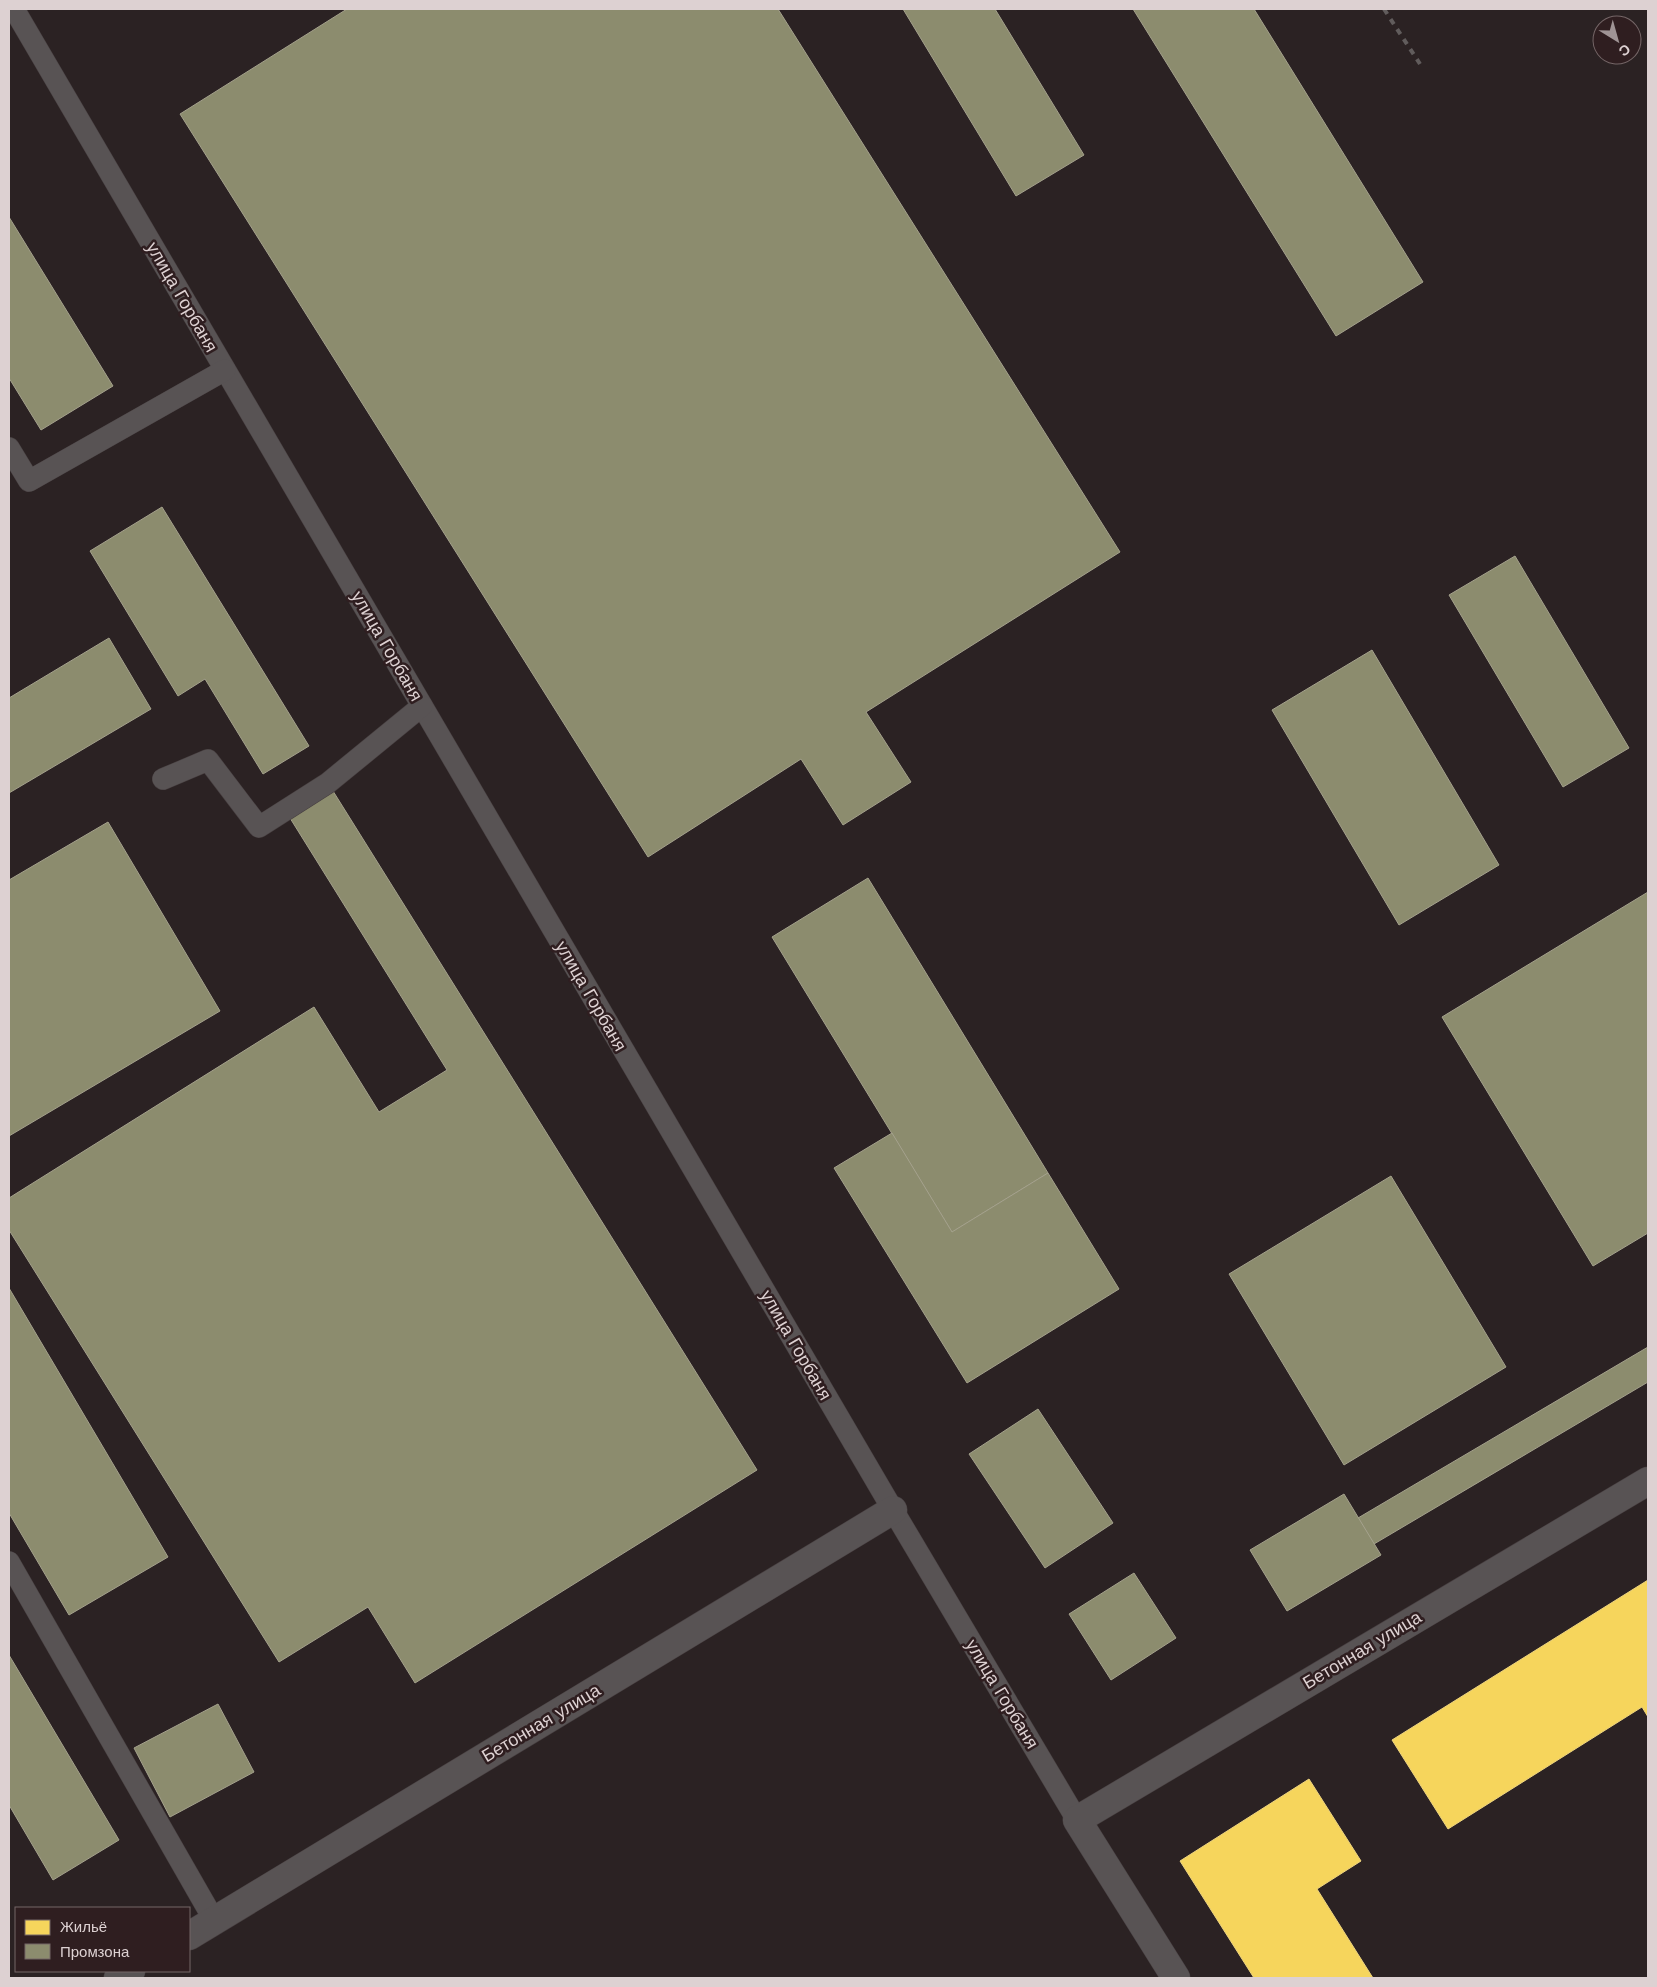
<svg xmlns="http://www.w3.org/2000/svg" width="1657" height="1987" font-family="'Work Sans',sans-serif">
<rect width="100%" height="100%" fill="#2b2223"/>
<!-- homes -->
<g fill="#f6d55c" stroke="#eed47f">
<path d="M 1648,1580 L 1648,1717 L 1642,1707 L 1448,1829 L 1392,1740 Z"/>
<path d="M 1309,1779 L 1361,1861 L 1317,1889 L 1373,1978 L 1254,1978 L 1180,1861 Z"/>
</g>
<!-- industry -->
<g fill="#8c8c6e" stroke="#a4a18c">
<path d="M 347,9 L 778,9 L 1120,552 L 866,712 L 911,782 L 843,825 L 801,759 L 648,857 L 180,114 Z"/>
<path d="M 903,9 L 995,9 L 1084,155 L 1016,196 Z"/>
<path d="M 1133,9 L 1254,9 L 1423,282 L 1336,336 Z"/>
<path d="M 9,217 L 113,386 L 41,430 L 9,378 Z"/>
<path d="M 162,507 L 309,746 L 263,774 L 205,679 L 178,696 L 90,551 Z"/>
<path d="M 1515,556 L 1629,748 L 1563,787 L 1449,595 Z"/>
<path d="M 109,638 L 151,709 L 9,793 L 9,698 Z"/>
<path d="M 1372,650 L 1499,865 L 1399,925 L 1272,710 Z"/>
<path d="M 328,783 L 757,1470 L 415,1683 L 368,1607 L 279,1662 L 9,1230 L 9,1198 L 314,1007 L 379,1112 L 447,1070 L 285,810 Z"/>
<path d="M 108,822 L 220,1011 L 9,1136 L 9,880 Z"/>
<path d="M 868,878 L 1048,1173 L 952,1232 L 772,937 Z"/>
<path d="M 1648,892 L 1648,1233 L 1593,1266 L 1442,1017 Z"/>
<path d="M 892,1133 L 952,1232 L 1048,1173 L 1119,1289 L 967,1383 L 834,1168 Z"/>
<path d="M 1391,1176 L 1506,1367 L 1344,1465 L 1229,1274 Z"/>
<path d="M 9,1288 L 168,1557 L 69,1615 L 9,1513 Z"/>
<path d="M 1648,1347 L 1648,1382 L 1374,1544 L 1358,1518 Z"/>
<path d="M 1038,1409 L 1113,1523 L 1045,1568 L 969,1454 Z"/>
<path d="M 1344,1494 L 1381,1555 L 1287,1611 L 1250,1550 Z"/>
<path d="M 1134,1573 L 1176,1638 L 1111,1680 L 1069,1614 Z"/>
<path d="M 9,1655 L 119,1840 L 53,1880 L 9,1805 Z"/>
<path d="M 218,1704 L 254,1772 L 170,1817 L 134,1748 Z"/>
</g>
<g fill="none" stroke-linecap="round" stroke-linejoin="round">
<defs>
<g id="lane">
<path d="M 14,9 L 893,1510 L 1077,1820"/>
<path d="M 9,448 L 29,481 L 225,370"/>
<path d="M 163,779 L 208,760 L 259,827 L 328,783 L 422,706"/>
<path d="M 9,1562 L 214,1920"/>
</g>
<g id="street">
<path d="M 189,1936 L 893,1510"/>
<path d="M 118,1978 L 131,1971"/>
<path d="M 1176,1978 L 1077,1820 L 1648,1481"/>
</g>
</defs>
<!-- lane casing -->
<use href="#lane" stroke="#473f40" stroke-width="22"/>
<!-- street casing -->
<use href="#street" stroke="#473f40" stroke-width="29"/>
<!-- lane -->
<use href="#lane" stroke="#585354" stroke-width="21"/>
<!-- street -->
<use href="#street" stroke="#585354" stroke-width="28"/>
<!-- rail -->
<path stroke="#615c5c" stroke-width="4" stroke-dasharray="6 6" stroke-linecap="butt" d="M 1384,9 L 1420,64"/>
</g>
<g text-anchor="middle" stroke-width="5" stroke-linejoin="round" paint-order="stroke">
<!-- street labels -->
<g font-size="18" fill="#ddd1d2" stroke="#2f1e20">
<text transform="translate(182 297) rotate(60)" y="6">улица Горбаня</text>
<text transform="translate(387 646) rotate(60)" y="6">улица Горбаня</text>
<text transform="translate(591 996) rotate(60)" y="6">улица Горбаня</text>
<text transform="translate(796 1345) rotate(60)" y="6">улица Горбаня</text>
<text transform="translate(1362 1650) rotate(-31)" y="6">Бетонная улица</text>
<text transform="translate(1002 1694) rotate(59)" y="6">улица Горбаня</text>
<text transform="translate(541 1723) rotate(-31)" y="6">Бетонная улица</text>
</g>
</g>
<!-- border -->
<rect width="1657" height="1987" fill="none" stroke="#ddd1d2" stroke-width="20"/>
<!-- legend -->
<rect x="15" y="1907" width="175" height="65" fill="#2f1e20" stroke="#756667"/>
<rect x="25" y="1920" width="25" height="15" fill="#f6d55c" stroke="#756667"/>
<text x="60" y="1932" font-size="15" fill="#ddd1d2">Жильё</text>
<rect x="25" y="1944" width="25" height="15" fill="#8c8c6e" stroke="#756667"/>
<text x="60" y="1957" font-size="15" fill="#ddd1d2">Промзона</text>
<!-- north arrow -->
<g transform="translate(1617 40) rotate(143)"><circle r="24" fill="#2f1e20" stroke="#756667"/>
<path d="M0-4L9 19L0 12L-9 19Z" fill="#9f9495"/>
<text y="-8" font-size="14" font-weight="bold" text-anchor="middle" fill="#ddd1d2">С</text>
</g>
</svg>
